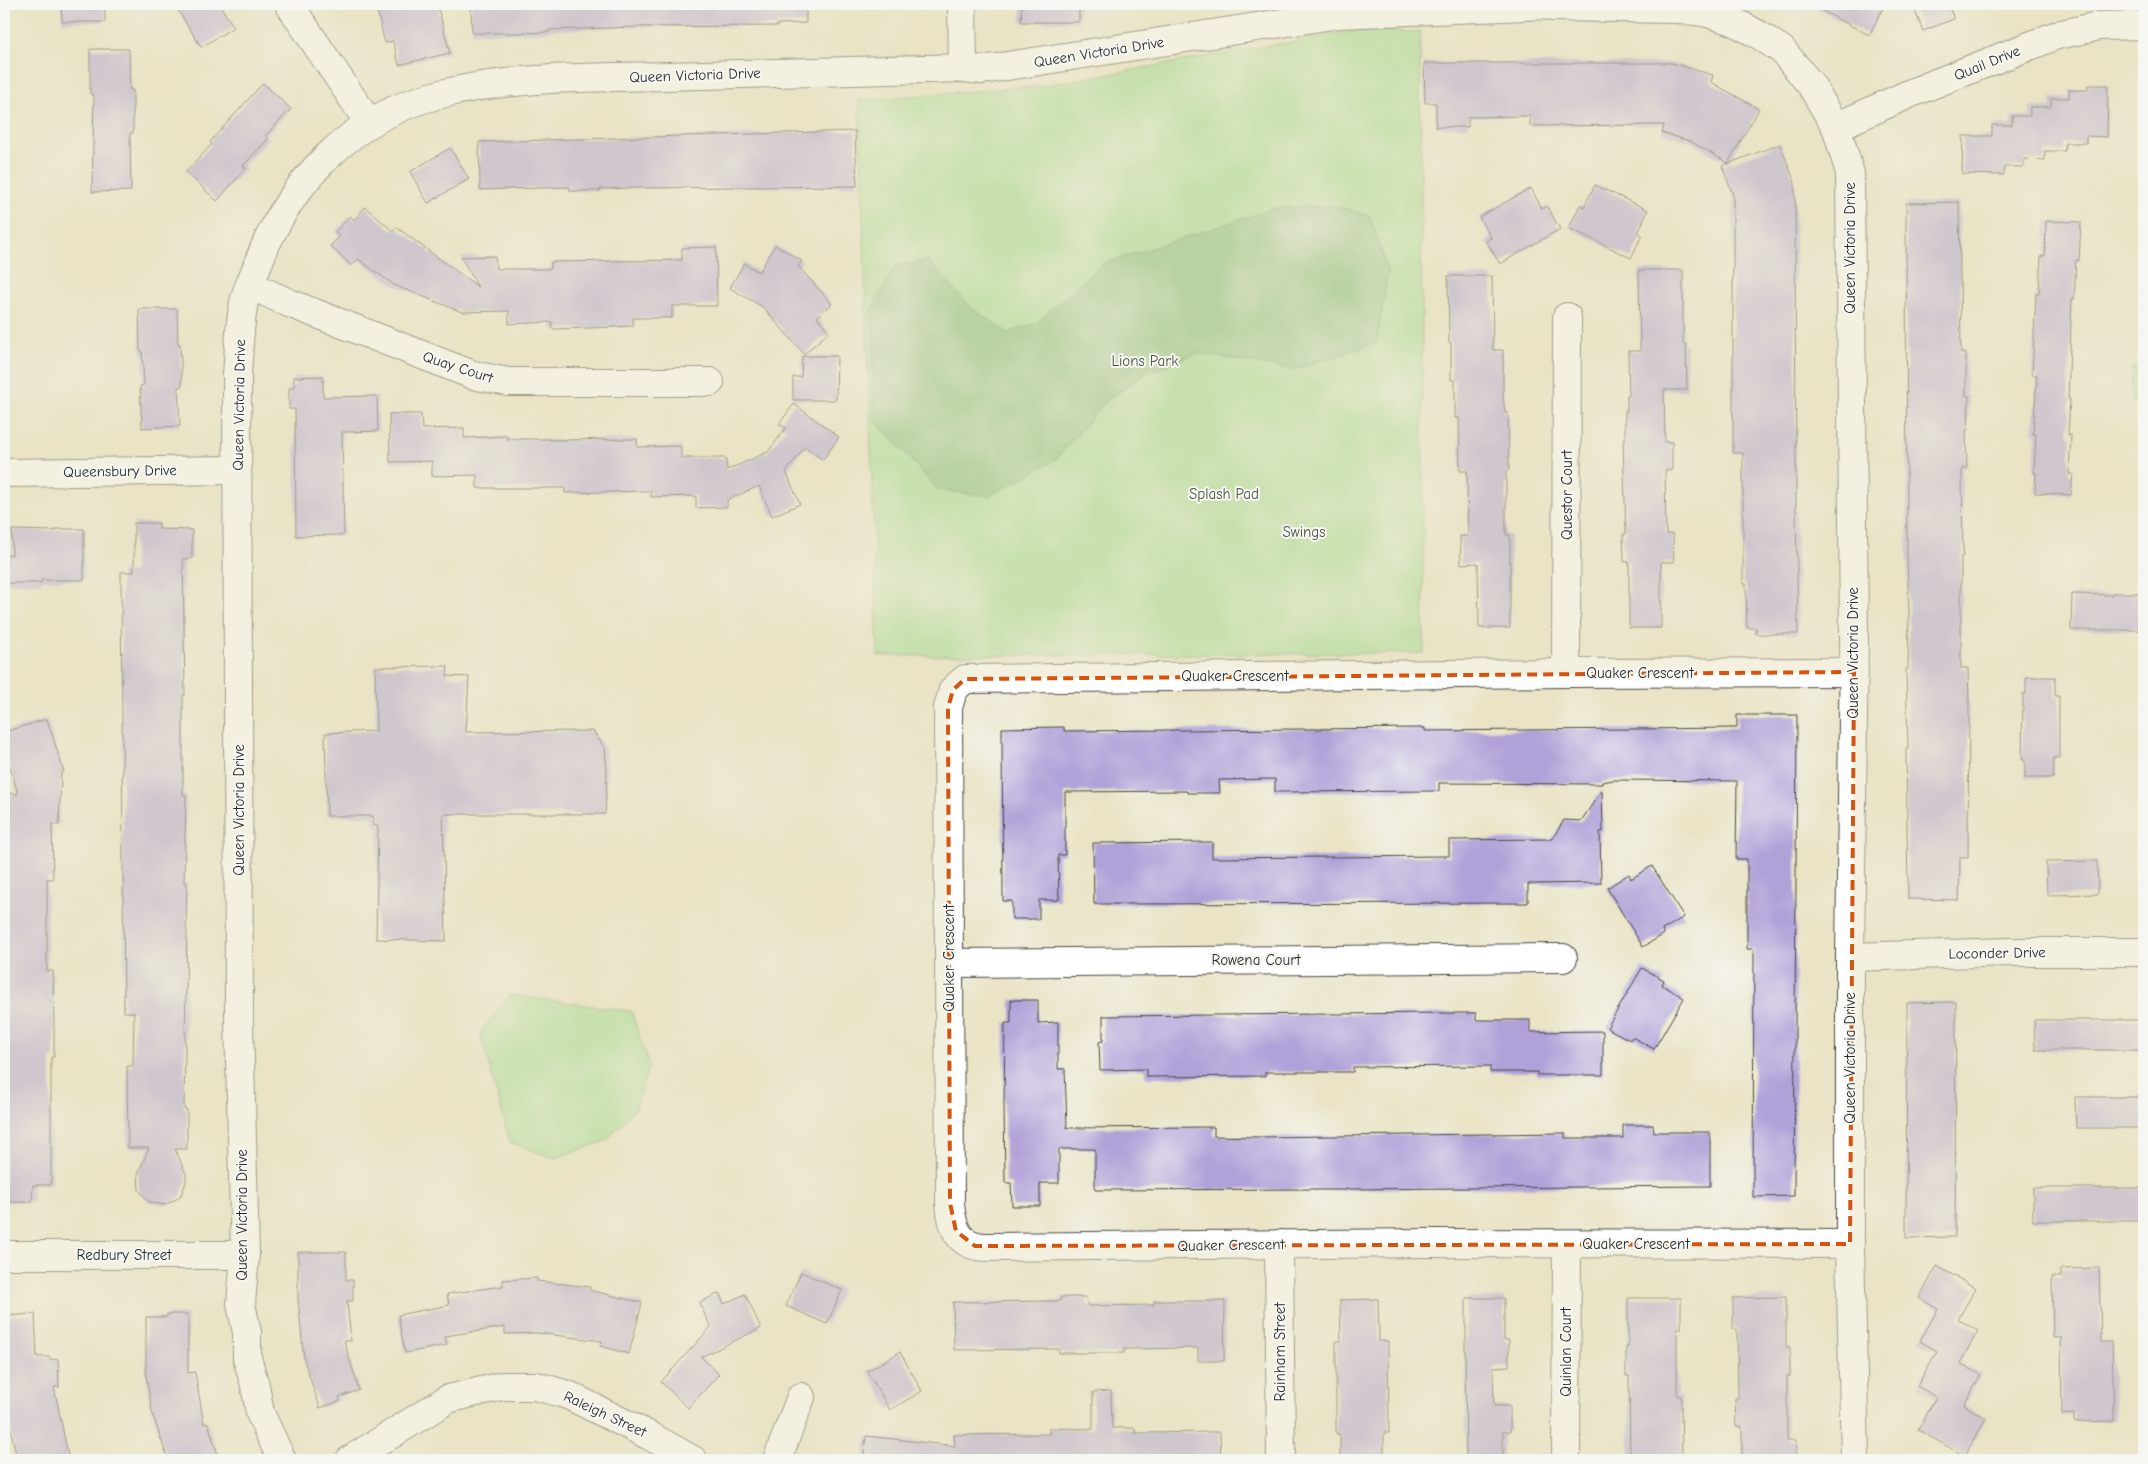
<svg xmlns="http://www.w3.org/2000/svg" width="2148" height="1464" font-family="'Comic Neue',sans-serif">
<rect width="100%" height="100%" fill="#f6f6f2"/>
<filter id="ink" filterUnits="userSpaceOnUse"><feTurbulence type="fractalNoise" baseFrequency=".02" numOctaves="2"/><feDisplacementMap in="SourceGraphic" scale="10" xChannelSelector="R" yChannelSelector="G"/><feConvolveMatrix kernelMatrix="1 2 1 2 8 2 1 2 1" color-interpolation-filters="sRGB"/></filter>
<filter id="wash" filterUnits="userSpaceOnUse"><feTurbulence type="fractalNoise" baseFrequency=".0096" numOctaves="4" result="noise"/><feDisplacementMap in="SourceGraphic" scale="20" xChannelSelector="R" yChannelSelector="G"/><feGaussianBlur stdDeviation="1.12" result="paint"/><feColorMatrix in="noise" values="0 0 0 0 0 0 0 0 0 0 0 0 0 0 0 0 0 1.4 0 .05"/><feComposite in="paint" operator="in"/></filter>
<g filter="url(#wash)">
<rect width="100%" height="100%" fill="#eae3c5"/>
<!-- green -->
<g fill="#9fdc90" stroke="#65845e">
<path d="M 1360,30 L 1420,32 L 1424,653 L 878,656 L 859,100 L 1040,86 Z"/>
<path d="M 2132,367 L 2144,368 L 2144,401 L 2131,401 Z"/>
<path d="M 510,995 L 631,1011 L 649,1065 L 635,1109 L 606,1141 L 554,1158 L 510,1142 L 480,1033 Z"/>
</g>
<!-- forest -->
<path fill="#7fbc7a" stroke="#557452" d="M 1336,206 L 1370,216 L 1388,273 L 1376,343 L 1292,370 L 1198,353 L 1145,374 L 1106,401 L 1055,460 L 989,496 L 938,490 L 874,419 L 872,309 L 896,266 L 927,260 L 972,308 L 1008,333 L 1035,324 L 1102,264 L 1276,208 Z"/>
<g id="blocks">
<!-- building -->
<g fill="#b0a2d9">
<path d="M 61,4 L 105,4 L 105,22 L 62,22 Z"/>
<path d="M 174,4 L 219,4 L 234,27 L 201,47 Z"/>
<path d="M 390,4 L 408,4 L 410,9 L 429,4 L 437,4 L 450,53 L 399,65 L 393,41 L 385,43 L 376,7 Z"/>
<path d="M 471,4 L 806,4 L 806,23 L 778,24 L 778,26 L 637,27 L 549,30 L 550,32 L 520,33 L 472,33 Z"/>
<path d="M 1022,4 L 1079,4 L 1079,22 L 1021,22 Z"/>
<path d="M 1809,4 L 1885,4 L 1869,35 Z"/>
<path d="M 1912,4 L 1948,4 L 1954,19 L 1923,31 Z"/>
<path d="M 90,49 L 129,49 L 130,90 L 133,90 L 133,133 L 130,133 L 131,191 L 92,192 L 94,95 L 90,94 Z"/>
<path d="M 1424,63 L 1672,63 L 1713,75 L 1711,82 L 1759,109 L 1728,163 L 1690,141 L 1662,133 L 1664,125 L 1530,126 L 1530,116 L 1468,117 L 1468,127 L 1436,127 L 1436,103 L 1425,103 Z"/>
<path d="M 263,83 L 291,109 L 265,136 L 268,139 L 243,166 L 246,168 L 217,201 L 186,172 L 212,144 L 210,142 Z"/>
<path d="M 2088,85 L 2108,85 L 2107,137 L 2086,136 L 2086,143 L 2065,143 L 2065,151 L 2045,151 L 2045,160 L 2024,159 L 2024,167 L 2004,167 L 2004,175 L 1962,174 L 1963,136 L 1992,136 L 1992,125 L 2012,125 L 2012,116 L 2030,116 L 2030,107 L 2051,107 L 2051,98 L 2069,98 L 2069,90 L 2088,90 Z"/>
<path d="M 855,131 L 857,186 L 636,188 L 600,189 L 600,191 L 570,191 L 570,187 L 480,190 L 479,142 Z"/>
<path d="M 1780,144 L 1795,183 L 1796,510 L 1798,634 L 1756,634 L 1756,628 L 1747,628 L 1746,584 L 1743,584 L 1743,453 L 1733,453 L 1733,195 L 1722,166 Z"/>
<path d="M 450,148 L 469,179 L 428,203 L 410,172 Z"/>
<path d="M 1595,185 L 1648,210 L 1638,233 L 1642,235 L 1631,258 L 1569,228 L 1580,205 L 1584,207 Z"/>
<path d="M 1531,188 L 1542,209 L 1547,206 L 1560,229 L 1500,264 L 1486,241 L 1491,238 L 1479,217 Z"/>
<path d="M 1959,202 L 1961,353 L 1966,353 L 1966,396 L 1969,396 L 1968,430 L 1966,430 L 1967,468 L 1962,468 L 1963,556 L 1961,556 L 1961,668 L 1968,668 L 1969,702 L 1968,858 L 1960,858 L 1959,900 L 1908,899 L 1906,749 L 1908,749 L 1906,669 L 1908,669 L 1909,612 L 1907,556 L 1906,203 Z"/>
<path d="M 365,207 L 393,231 L 396,227 L 478,287 L 461,257 L 495,256 L 496,269 L 551,269 L 551,262 L 682,260 L 682,248 L 716,247 L 717,306 L 672,306 L 672,318 L 633,318 L 633,326 L 590,328 L 552,329 L 552,322 L 509,324 L 509,311 L 462,312 L 394,285 L 358,259 L 352,266 L 330,246 L 340,236 L 335,232 L 350,216 L 354,220 Z"/>
<path d="M 2046,221 L 2081,222 L 2079,261 L 2076,260 L 2074,299 L 2072,299 L 2068,399 L 2070,399 L 2068,435 L 2071,435 L 2069,474 L 2073,474 L 2071,495 L 2035,493 L 2036,473 L 2034,473 L 2036,434 L 2033,434 L 2037,375 L 2032,375 L 2036,293 L 2039,293 L 2041,256 L 2045,256 Z"/>
<path d="M 775,245 L 802,261 L 798,266 L 832,304 L 817,317 L 829,332 L 804,354 L 763,307 L 730,288 L 744,263 L 759,272 Z"/>
<path d="M 1639,270 L 1683,270 L 1683,344 L 1686,344 L 1687,390 L 1664,390 L 1665,442 L 1672,442 L 1672,470 L 1665,470 L 1666,534 L 1673,534 L 1674,562 L 1661,562 L 1661,628 L 1629,628 L 1629,562 L 1624,562 L 1623,534 L 1626,534 L 1623,442 L 1625,442 L 1625,411 L 1627,411 L 1627,396 L 1629,396 L 1628,351 L 1640,351 Z"/>
<path d="M 1448,276 L 1492,276 L 1493,350 L 1503,350 L 1503,396 L 1505,413 L 1508,413 L 1509,470 L 1506,471 L 1506,535 L 1510,535 L 1510,628 L 1479,628 L 1478,563 L 1461,564 L 1460,536 L 1468,536 L 1467,471 L 1460,471 L 1459,418 L 1455,418 L 1455,380 L 1451,380 L 1451,343 L 1449,343 Z"/>
<path d="M 139,309 L 177,309 L 178,343 L 180,344 L 182,386 L 178,387 L 180,426 L 142,428 L 140,386 L 144,385 L 142,351 L 140,350 Z"/>
<path d="M 802,356 L 837,356 L 836,400 L 793,400 L 793,377 L 801,377 Z"/>
<path d="M 323,376 L 323,397 L 377,396 L 378,431 L 342,432 L 344,535 L 296,536 L 295,409 L 289,409 L 289,388 L 294,388 L 294,377 Z"/>
<path d="M 794,404 L 839,437 L 823,460 L 805,447 L 786,472 L 800,504 L 772,516 L 759,486 L 727,500 L 727,507 L 696,508 L 696,496 L 651,497 L 651,491 L 565,493 L 565,488 L 477,488 L 477,475 L 432,476 L 432,461 L 390,462 L 389,414 L 421,414 L 422,429 L 464,428 L 464,438 L 507,436 L 507,439 L 550,439 L 550,440 L 637,439 L 637,447 L 681,446 L 681,458 L 726,458 L 727,470 L 768,452 L 786,428 L 779,424 Z"/>
<path d="M 134,523 L 159,523 L 159,529 L 192,530 L 192,559 L 183,559 L 185,695 L 183,695 L 183,795 L 186,795 L 184,883 L 187,883 L 186,929 L 187,929 L 184,1109 L 187,1110 L 187,1149 L 175,1149 L 186,1174 L 186,1182 L 180,1197 L 165,1205 L 149,1202 L 139,1190 L 138,1174 L 149,1148 L 128,1148 L 127,1066 L 133,1066 L 134,1012 L 124,1012 L 121,572 L 134,572 Z"/>
<path d="M 56,529 L 84,529 L 84,580 L 41,580 L 41,583 L 5,583 L 6,555 L 12,555 L 12,530 L 56,531 Z"/>
<path d="M 2112,593 L 2144,593 L 2144,630 L 2071,630 L 2072,594 L 2112,595 Z"/>
<path d="M 448,666 L 447,676 L 469,677 L 466,732 L 593,731 L 605,748 L 607,772 L 605,814 L 443,814 L 446,941 L 376,939 L 378,826 L 373,825 L 373,816 L 327,816 L 325,733 L 376,731 L 375,667 Z"/>
<path d="M 2026,677 L 2055,677 L 2055,696 L 2059,696 L 2059,758 L 2054,758 L 2053,778 L 2025,778 L 2025,760 L 2022,760 L 2023,694 L 2026,694 Z"/>
<path d="M 1737,715 L 1797,715 L 1794,1196 L 1753,1197 L 1754,949 L 1747,949 L 1747,859 L 1736,859 L 1737,781 L 1614,780 L 1602,782 L 1602,784 L 1439,783 L 1439,791 L 1275,792 L 1275,779 L 1219,780 L 1220,793 L 1187,793 L 1187,791 L 1065,792 L 1065,855 L 1058,855 L 1059,900 L 1039,900 L 1039,919 L 1012,919 L 1012,901 L 1003,901 L 1002,728 L 1064,727 L 1064,731 L 1425,728 L 1425,731 L 1737,728 Z"/>
<path d="M 47,719 L 64,772 L 61,773 L 59,825 L 52,824 L 53,879 L 47,879 L 47,971 L 53,971 L 54,1026 L 54,1057 L 51,1057 L 51,1185 L 33,1185 L 32,1202 L 5,1202 L 4,806 L 6,805 L 6,793 L 18,794 L 4,747 L 4,732 Z"/>
<path d="M 1602,790 L 1603,832 L 1600,832 L 1601,883 L 1528,884 L 1528,903 L 1094,904 L 1093,843 L 1212,842 L 1212,858 L 1449,856 L 1449,840 L 1552,839 L 1564,820 L 1581,821 Z"/>
<path d="M 2097,861 L 2098,894 L 2047,895 L 2046,862 Z"/>
<path d="M 1652,866 L 1684,917 L 1662,930 L 1664,934 L 1643,947 L 1607,888 L 1629,874 L 1631,879 Z"/>
<path d="M 1642,968 L 1664,980 L 1662,985 L 1684,998 L 1654,1049 L 1632,1037 L 1630,1040 L 1607,1028 Z"/>
<path d="M 1011,1000 L 1038,1000 L 1038,1023 L 1058,1022 L 1058,1069 L 1065,1069 L 1067,1128 L 1214,1127 L 1214,1136 L 1258,1137 L 1565,1133 L 1565,1138 L 1623,1138 L 1623,1125 L 1653,1125 L 1654,1132 L 1710,1132 L 1710,1186 L 1346,1189 L 1346,1190 L 1315,1190 L 1315,1189 L 1095,1190 L 1095,1149 L 1059,1149 L 1059,1183 L 1040,1183 L 1040,1206 L 1012,1206 L 1011,1183 L 1005,1183 L 1004,1105 L 1005,1023 L 1011,1023 Z"/>
<path d="M 1956,1002 L 1955,1237 L 1906,1238 L 1907,1003 Z"/>
<path d="M 1445,1013 L 1476,1013 L 1476,1020 L 1530,1020 L 1530,1032 L 1603,1031 L 1603,1075 L 1537,1075 L 1537,1072 L 1490,1072 L 1490,1066 L 1353,1067 L 1353,1072 L 1265,1072 L 1265,1076 L 1146,1077 L 1146,1069 L 1100,1070 L 1099,1042 L 1103,1041 L 1103,1016 Z"/>
<path d="M 2034,1020 L 2144,1020 L 2144,1050 L 2035,1050 Z"/>
<path d="M 2075,1097 L 2144,1097 L 2144,1128 L 2076,1128 Z"/>
<rect x="2033" y="1188" width="111" height="33"/>
<path d="M 298,1252 L 346,1252 L 346,1280 L 353,1280 L 353,1301 L 347,1301 L 351,1341 L 344,1341 L 359,1390 L 339,1397 L 340,1401 L 320,1408 L 304,1360 L 298,1299 Z"/>
<path d="M 1937,1266 L 1976,1288 L 1958,1319 L 1978,1331 L 1960,1363 L 1981,1375 L 1964,1405 L 1986,1418 L 1965,1456 L 1918,1430 L 1936,1397 L 1917,1386 L 1937,1351 L 1920,1341 L 1938,1309 L 1919,1298 Z"/>
<path d="M 2099,1268 L 2101,1342 L 2112,1342 L 2114,1421 L 2074,1422 L 2074,1414 L 2062,1415 L 2061,1337 L 2053,1338 L 2052,1277 L 2061,1277 L 2061,1269 Z"/>
<path d="M 801,1272 L 842,1290 L 827,1324 L 786,1306 Z"/>
<path d="M 537,1278 L 537,1281 L 590,1287 L 589,1290 L 642,1303 L 629,1354 L 600,1346 L 602,1341 L 538,1333 L 505,1334 L 505,1327 L 445,1336 L 447,1345 L 405,1353 L 398,1315 L 449,1305 L 447,1294 L 503,1286 L 503,1280 Z"/>
<path d="M 719,1293 L 724,1304 L 745,1294 L 761,1328 L 701,1357 L 719,1374 L 688,1408 L 661,1382 L 711,1327 L 699,1303 Z"/>
<path d="M 1061,1297 L 1086,1297 L 1088,1306 L 1154,1305 L 1154,1301 L 1225,1301 L 1224,1361 L 1198,1361 L 1198,1348 L 1189,1348 L 1124,1349 L 1124,1353 L 1059,1353 L 1059,1349 L 954,1350 L 953,1302 L 1060,1301 Z"/>
<path d="M 1786,1297 L 1786,1347 L 1790,1347 L 1790,1376 L 1787,1376 L 1787,1440 L 1796,1440 L 1796,1460 L 1742,1460 L 1742,1427 L 1736,1427 L 1735,1398 L 1738,1398 L 1737,1329 L 1733,1329 L 1733,1298 Z"/>
<path d="M 1466,1298 L 1504,1298 L 1504,1340 L 1509,1340 L 1509,1366 L 1493,1367 L 1494,1406 L 1510,1406 L 1510,1432 L 1503,1432 L 1503,1460 L 1466,1460 L 1465,1341 L 1466,1341 Z"/>
<path d="M 1628,1298 L 1681,1298 L 1681,1329 L 1677,1329 L 1677,1396 L 1681,1396 L 1682,1460 L 1630,1460 L 1629,1376 L 1626,1376 L 1626,1347 L 1628,1347 Z"/>
<path d="M 1378,1299 L 1379,1341 L 1388,1341 L 1389,1433 L 1384,1433 L 1384,1460 L 1340,1460 L 1340,1434 L 1336,1434 L 1336,1341 L 1341,1341 L 1340,1300 Z"/>
<path d="M 35,1314 L 37,1357 L 50,1357 L 50,1360 L 58,1359 L 59,1387 L 54,1387 L 69,1460 L 17,1460 L 4,1396 L 4,1316 Z"/>
<path d="M 167,1314 L 188,1314 L 188,1373 L 195,1372 L 204,1424 L 208,1423 L 218,1455 L 202,1460 L 168,1460 L 152,1412 L 146,1375 L 146,1317 L 167,1317 Z"/>
<path d="M 900,1352 L 922,1391 L 890,1410 L 867,1371 Z"/>
<path d="M 1111,1391 L 1112,1428 L 1135,1428 L 1135,1433 L 1220,1432 L 1221,1460 L 863,1460 L 866,1436 L 955,1446 L 954,1435 L 1049,1434 L 1049,1428 L 1093,1429 L 1093,1392 Z"/>
</g>
</g>
</g>
<g filter="url(#ink)">
<use href="#blocks" fill-opacity="0" stroke="#484742" stroke-width="1"/>
<g fill="none" stroke-linecap="round" stroke-linejoin="round">
<defs>
<g id="minor">
<path d="M 289,4 L 369,123"/>
<path d="M 962,4 L 963,68"/>
<path d="M 1836,127 L 1911,93 L 2057,35 L 2099,26 L 2144,25"/>
<path d="M 250,285 L 289,303 L 473,375 L 508,382 L 710,382"/>
<path d="M 4,473 L 237,470"/>
<path d="M 1566,673 L 1567,317"/>
<path d="M 1850,957 L 2010,952 L 2144,952"/>
<path d="M 950,963 L 1563,958"/>
<path d="M 1279,1244 L 1281,1460"/>
<path d="M 1850,1244 L 1427,1243 L 986,1247 C 957,1246 952,1227 950,1203 L 948,708 L 953,690 L 965,679 L 1566,673 L 1854,672"/>
<path d="M 4,1255 L 245,1255"/>
<path d="M 282,1460 L 260,1413 L 255,1385 L 247,1358 L 247,1332 L 241,1304 L 245,1255 L 239,1022 L 237,374 C 239,351 239,326 244,302 C 246,291 252,280 256,269 C 287,183 352,115 441,94 C 514,76 591,78 666,76 C 765,73 864,71 963,68 L 982,70 L 1339,14 L 1547,5 L 1552,7 L 1678,9 L 1704,12 L 1733,21 L 1759,35 L 1782,50 L 1811,85 L 1836,127 L 1850,173 L 1854,639 L 1850,957 L 1850,1244 L 1855,1460"/>
<path d="M 350,1460 L 448,1399 L 502,1386 L 536,1386 L 568,1395 L 650,1436 L 693,1460"/>
<path d="M 777,1460 L 801,1397"/>
<path d="M 1566,1460 L 1567,1244"/>
</g>
</defs>
<!-- minor casing -->
<use href="#minor" stroke="#484742" stroke-width="30"/>
<!-- minor -->
<use href="#minor" stroke="#fff" stroke-width="28"/>
</g>
</g>
<!-- marked area -->
<path d="M0 0H2148V1464H0ZM 1854,672 L 1850,1244 L 975,1246 L 956,1231 L 950,1203 L 948,708 L 953,690 L 965,679 Z" fill="#eae3c5" fill-opacity=".55" fill-rule="evenodd"/>
<path fill="none" stroke="#d5540f" stroke-width="4" stroke-dasharray="10 6" stroke-linejoin="round" d="M 1854,672 L 1850,1244 L 975,1246 L 956,1231 L 950,1203 L 948,708 L 953,690 L 965,679 Z"/>
<g text-anchor="middle" stroke-width="4" stroke-linejoin="round" paint-order="stroke">
<!-- street labels -->
<g font-size="15" fill="#2b2b2b" stroke="#f6f6f2">
<text transform="translate(1099 52) rotate(-9)" y="5">Queen Victoria Drive</text>
<text transform="translate(1987 63) rotate(-22)" y="5">Quail Drive</text>
<text transform="translate(695 75) rotate(-2)" y="5">Queen Victoria Drive</text>
<text transform="translate(1850 248) rotate(-90)" y="5">Queen Victoria Drive</text>
<text transform="translate(458 367) rotate(18)" y="5">Quay Court</text>
<text transform="translate(239 405) rotate(-89)" y="5">Queen Victoria Drive</text>
<text transform="translate(120 471) rotate(-1)" y="5">Queensbury Drive</text>
<text transform="translate(1567 495) rotate(-90)" y="5">Questor Court</text>
<text transform="translate(1853 653) rotate(-90)" y="5">Queen Victoria Drive</text>
<text x="1640" y="678">Quaker Crescent</text>
<text x="1235" y="681">Quaker Crescent</text>
<text transform="translate(239 810) rotate(-90)" y="5">Queen Victoria Drive</text>
<text transform="translate(1997 953) rotate(-1)" y="5">Loconder Drive</text>
<text transform="translate(949 958) rotate(-90)" y="5">Quaker Crescent</text>
<text x="1256" y="965">Rowena Court</text>
<text transform="translate(1850 1058) rotate(-90)" y="5">Queen Victoria Drive</text>
<text transform="translate(242 1215) rotate(-90)" y="5">Queen Victoria Drive</text>
<text x="1636" y="1249">Quaker Crescent</text>
<text transform="translate(1231 1245) rotate(-1)" y="5">Quaker Crescent</text>
<text x="124" y="1260">Redbury Street</text>
<text transform="translate(1280 1352) rotate(-90)" y="5">Rainham Street</text>
<text transform="translate(1566 1352) rotate(-90)" y="5">Quinlan Court</text>
<text transform="translate(605 1414) rotate(25)" y="5">Raleigh Street</text>
</g>
<!-- park labels -->
<g font-size="15" fill="#485744" stroke="#f6f6f2">
<text x="1145" y="366">Lions Park</text>
<text x="1224" y="499">Splash Pad</text>
<text x="1304" y="537">Swings</text>
</g>
</g>
<!-- margin -->
<rect width="2148" height="1464" fill="none" stroke="#f6f6f2" stroke-width="20"/>
</svg>
